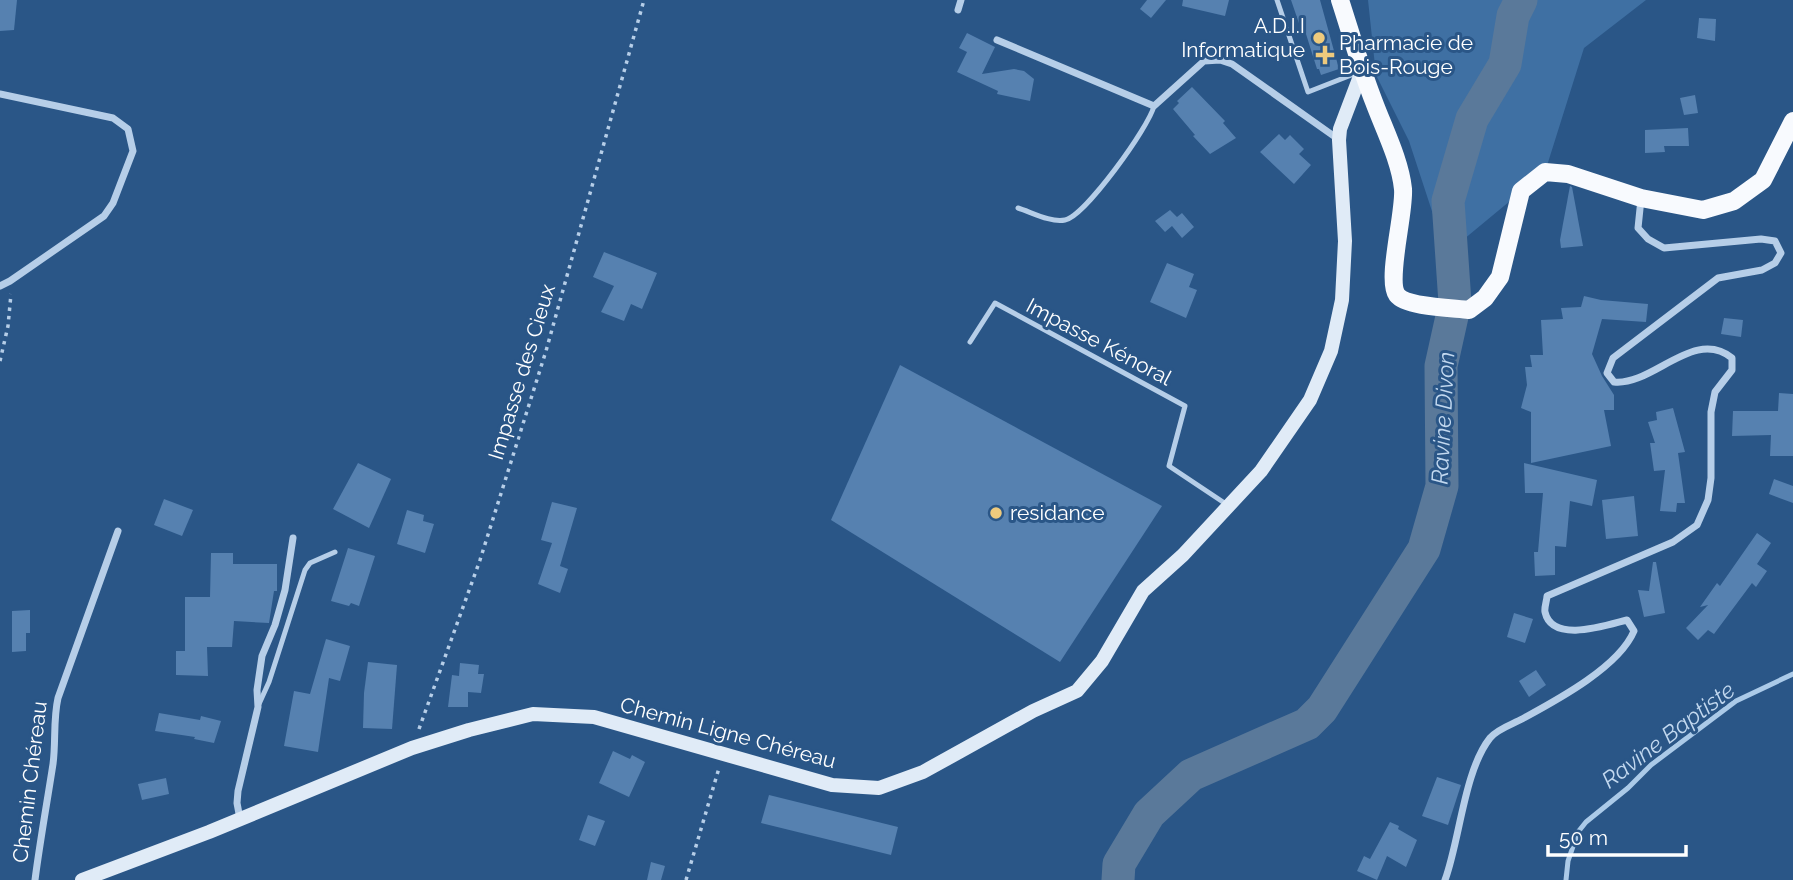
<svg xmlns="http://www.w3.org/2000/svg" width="1793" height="880" font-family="Raleway,sans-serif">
<rect width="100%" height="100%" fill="#2a5687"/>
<!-- green -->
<path fill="#3f70a3" d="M 1368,0 L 1646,0 L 1584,48 L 1545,172 L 1446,254 L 1409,141 L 1376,75 Z"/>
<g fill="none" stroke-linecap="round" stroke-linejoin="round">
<!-- stream -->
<path stroke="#abcae8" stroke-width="5" d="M 1566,880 L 1568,861 L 1578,832 L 1586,822 L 1628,788 L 1651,765 L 1736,701 L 1793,674"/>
<!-- river -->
<path stroke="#5a799a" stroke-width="33" d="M 1118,880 L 1119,864 L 1149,814 L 1191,775 L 1307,724 L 1322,709 L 1424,549 L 1442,486 L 1441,366 L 1455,303 L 1448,201 L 1472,119 L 1505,64 L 1513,16 L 1521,0"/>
</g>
<!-- building -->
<g fill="#5681b0">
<path d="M 0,0 L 17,0 L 14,30 L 0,31 Z"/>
<path d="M 1147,0 L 1166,0 L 1151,18 L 1140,9 Z"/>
<path d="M 1183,0 L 1229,0 L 1225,16 L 1182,6 Z"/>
<path d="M 1291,0 L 1320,0 L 1339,69 L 1321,75 L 1319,69 L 1317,69 L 1306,34 L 1303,35 Z"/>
<path d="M 1699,18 L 1716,19 L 1715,41 L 1697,38 Z"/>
<path d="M 967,33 L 995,47 L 982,74 L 1014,69 L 1024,71 L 1034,79 L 1030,101 L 997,94 L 998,91 L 957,72 L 967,52 L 959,48 Z"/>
<path d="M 1192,87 L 1225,121 L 1223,123 L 1236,138 L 1210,154 L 1193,136 L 1195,135 L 1173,109 L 1179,103 L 1177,101 Z"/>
<path d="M 1695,95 L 1698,113 L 1684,115 L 1680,98 Z"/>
<path d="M 1688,128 L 1689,146 L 1664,146 L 1665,152 L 1645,153 L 1645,130 Z"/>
<path d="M 1279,134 L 1285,140 L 1290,135 L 1304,149 L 1299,154 L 1311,165 L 1294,184 L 1260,152 Z"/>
<path d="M 1570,186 L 1572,187 L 1583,246 L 1561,248 L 1560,240 Z"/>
<path d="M 1170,210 L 1177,217 L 1182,213 L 1194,227 L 1182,238 L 1172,226 L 1165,232 L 1155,221 Z"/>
<path d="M 604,252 L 657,273 L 642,309 L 631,304 L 624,321 L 601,312 L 614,286 L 593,277 Z"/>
<path d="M 1167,263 L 1194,274 L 1189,287 L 1197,290 L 1186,318 L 1150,302 Z"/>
<path d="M 1584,296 L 1601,300 L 1648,304 L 1646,322 L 1602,319 L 1592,354 L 1602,376 L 1614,395 L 1614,410 L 1604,410 L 1611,446 L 1531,463 L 1531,412 L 1521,408 L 1527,385 L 1525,367 L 1532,367 L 1530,355 L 1543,355 L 1541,320 L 1563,319 L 1561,308 L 1581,307 Z"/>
<path d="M 1724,318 L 1743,320 L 1741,337 L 1721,334 Z"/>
<path d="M 900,365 L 1162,506 L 1060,662 L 831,520 Z"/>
<path d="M 1779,393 L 1793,394 L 1793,456 L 1770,456 L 1771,435 L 1732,436 L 1733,411 L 1778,411 Z"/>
<path d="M 1673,408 L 1685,452 L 1678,453 L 1685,503 L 1677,503 L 1676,512 L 1660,511 L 1665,470 L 1654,471 L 1650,443 L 1655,443 L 1648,422 L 1657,420 L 1656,412 Z"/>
<path d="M 358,463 L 391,479 L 369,528 L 333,509 Z"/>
<path d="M 1524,463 L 1597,480 L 1592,506 L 1570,501 L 1566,547 L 1555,546 L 1555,575 L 1535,576 L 1534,552 L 1538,552 L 1543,493 L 1525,493 Z"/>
<path d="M 1774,479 L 1793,486 L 1793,503 L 1769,494 Z"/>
<path d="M 1634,496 L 1638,536 L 1606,539 L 1602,500 Z"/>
<path d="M 164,499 L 193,510 L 182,536 L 154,525 Z"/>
<path d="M 552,502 L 577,508 L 560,566 L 568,569 L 560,593 L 538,584 L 552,543 L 541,540 Z"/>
<path d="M 407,510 L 424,515 L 423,521 L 434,524 L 425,553 L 397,544 Z"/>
<path d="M 1757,533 L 1771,543 L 1757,564 L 1767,571 L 1756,587 L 1752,583 L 1714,634 L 1708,630 L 1698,640 L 1686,628 L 1708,605 L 1700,607 L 1717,583 L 1720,586 Z"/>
<path d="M 348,548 L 375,556 L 359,606 L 351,603 L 349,606 L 331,601 Z"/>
<path d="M 211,553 L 233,553 L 233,564 L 277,564 L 277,591 L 274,591 L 269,623 L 234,621 L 232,647 L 207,647 L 208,676 L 176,675 L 176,651 L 185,651 L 185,597 L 210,597 Z"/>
<path d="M 1653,562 L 1656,562 L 1665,613 L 1644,617 L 1638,590 L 1649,591 Z"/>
<path d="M 30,610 L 30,633 L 26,633 L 26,651 L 12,652 L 12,611 Z"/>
<path d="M 1514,613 L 1533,619 L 1525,643 L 1507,637 Z"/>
<path d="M 326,639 L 350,646 L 340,681 L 329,678 L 318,752 L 284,746 L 294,691 L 310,694 Z"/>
<path d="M 368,662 L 397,665 L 392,729 L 363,728 L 364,693 Z"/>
<path d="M 460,663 L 479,665 L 478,674 L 484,674 L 481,693 L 468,692 L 468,707 L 448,707 L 452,675 L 459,676 Z"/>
<path d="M 1536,670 L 1546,685 L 1529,697 L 1519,681 Z"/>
<path d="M 159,713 L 200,720 L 201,716 L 221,721 L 214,743 L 194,739 L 195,737 L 155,731 Z"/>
<path d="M 613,751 L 630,759 L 632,755 L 645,762 L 629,797 L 599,783 Z"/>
<path d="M 1437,777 L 1461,785 L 1448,825 L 1422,816 Z"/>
<path d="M 166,778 L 169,794 L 142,800 L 138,784 Z"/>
<path d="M 769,795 L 898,827 L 891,855 L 761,823 Z"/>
<path d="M 588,815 L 605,821 L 595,846 L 579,840 Z"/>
<path d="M 1390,822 L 1399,826 L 1398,829 L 1417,840 L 1406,867 L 1387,856 L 1377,880 L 1357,871 L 1364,856 L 1370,859 Z"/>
<path d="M 651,862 L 665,866 L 661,880 L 647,880 Z"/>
</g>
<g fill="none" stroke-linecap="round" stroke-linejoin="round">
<!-- path -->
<g stroke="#b6cee8" stroke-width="3.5" stroke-dasharray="3.5 5" stroke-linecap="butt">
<path d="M 0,361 L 8,326 L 11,294"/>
<path d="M 419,729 L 480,560 L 546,351 L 644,0"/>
<path d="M 686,880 L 719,768"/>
</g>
<!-- lane -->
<g stroke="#b6cee8" stroke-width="5">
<path d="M 1277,0 L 1308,92 L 1359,72"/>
<path d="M 1018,208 C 1031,212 1051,223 1065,220 C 1085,216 1149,127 1154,106"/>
<path d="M 970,342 L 995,303 L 1185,406 L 1169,466 L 1226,504"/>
<path d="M 259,704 L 269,682 L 305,570 L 310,563 L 335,552"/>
</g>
<!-- street -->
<g stroke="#b6cee8" stroke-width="7">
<path d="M 958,10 L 961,0"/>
<path d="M 997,40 L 1154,106 L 1204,61 L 1220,60 L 1232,64 L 1338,139"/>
<path d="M 0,94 L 113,118 L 128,129 L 133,151 L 113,203 L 104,216 L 10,281 L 0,286"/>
<path d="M 240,819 L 237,803 L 238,791 L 258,707 L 257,690 L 262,656 L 275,625 L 285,590 L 293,538"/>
<path d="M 35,880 C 40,841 47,803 53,764 C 56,742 53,720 58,698 L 118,531"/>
<path d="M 1445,880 C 1460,839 1464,771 1490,738 C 1497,729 1513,724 1522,719 C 1557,700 1619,667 1634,631 L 1627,620 C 1607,625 1552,644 1545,612 C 1544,608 1547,600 1547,596 L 1673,542 L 1697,525 L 1708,500 L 1711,478 L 1711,412 L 1715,392 L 1732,370 L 1732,358 C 1694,327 1653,386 1614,382 L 1607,373 L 1613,358 L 1718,278 L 1762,270 L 1775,263 L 1781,253 L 1775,241 L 1761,239 L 1664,248 L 1648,239 L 1638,228 L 1641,199"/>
</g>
<!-- secondary -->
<path stroke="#e0ebf7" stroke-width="14" d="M 82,880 L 209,832 L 412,748 L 469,730 L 533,714 L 594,717 L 832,785 L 879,788 L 923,772 L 1033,711 L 1077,691 L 1102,661 L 1143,591 L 1183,555 L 1261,471 L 1310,400 L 1331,351 L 1342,300 L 1345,241 L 1339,140 L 1340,129 L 1362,71"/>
<!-- primary -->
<path stroke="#f8fafe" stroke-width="18" d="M 1340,0 C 1351,34 1361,69 1374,102 C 1384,129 1400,160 1403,189 C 1405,212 1386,280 1397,295 C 1406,307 1454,308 1469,310 L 1485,298 L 1500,277 L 1521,191 L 1545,172 L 1568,174 L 1641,198 L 1703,210 L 1734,201 L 1763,180 L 1793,121"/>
</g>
<!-- markers -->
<g fill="#eeca7d" stroke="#2a5687" stroke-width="2.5">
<circle cx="1319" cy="38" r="7"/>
<path d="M1321.5 44.5h7v7h7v7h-7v7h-7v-7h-7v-7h7z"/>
<circle cx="996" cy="513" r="7"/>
</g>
<g text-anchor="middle" stroke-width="6" stroke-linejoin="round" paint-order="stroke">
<!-- poi labels -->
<g font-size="21" fill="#fff" stroke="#2a5687" text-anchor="start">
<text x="1305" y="33" text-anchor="end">A.D.I.I<tspan x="1305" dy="24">Informatique</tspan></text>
<text x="1339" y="50">Pharmacie de<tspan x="1339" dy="24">Bois-Rouge</tspan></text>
<text x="1010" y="520">residance</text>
</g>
<!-- street labels -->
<g font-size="21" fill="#fff" stroke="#2a5687">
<text transform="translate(1099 342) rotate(28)" y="7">Impasse Kénoral</text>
<text transform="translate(522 372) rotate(-73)" y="7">Impasse des Cieux</text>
<text transform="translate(728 733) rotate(15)" y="7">Chemin Ligne Chéreau</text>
<text transform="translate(30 782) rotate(-83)" y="7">Chemin Chéreau</text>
</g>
<!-- water labels -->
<g font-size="23" font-style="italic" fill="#c2d8ef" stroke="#2a5687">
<text transform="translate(1443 418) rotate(-87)" y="8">Ravine Divon</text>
<text transform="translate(1668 735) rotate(-37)" y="8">Ravine Baptiste</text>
</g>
</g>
<!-- scale -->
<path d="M1548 845v10h138v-10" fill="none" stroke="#ffffff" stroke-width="3.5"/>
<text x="1559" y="845" font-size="21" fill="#ffffff" stroke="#2a5687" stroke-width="5" paint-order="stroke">50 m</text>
</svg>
